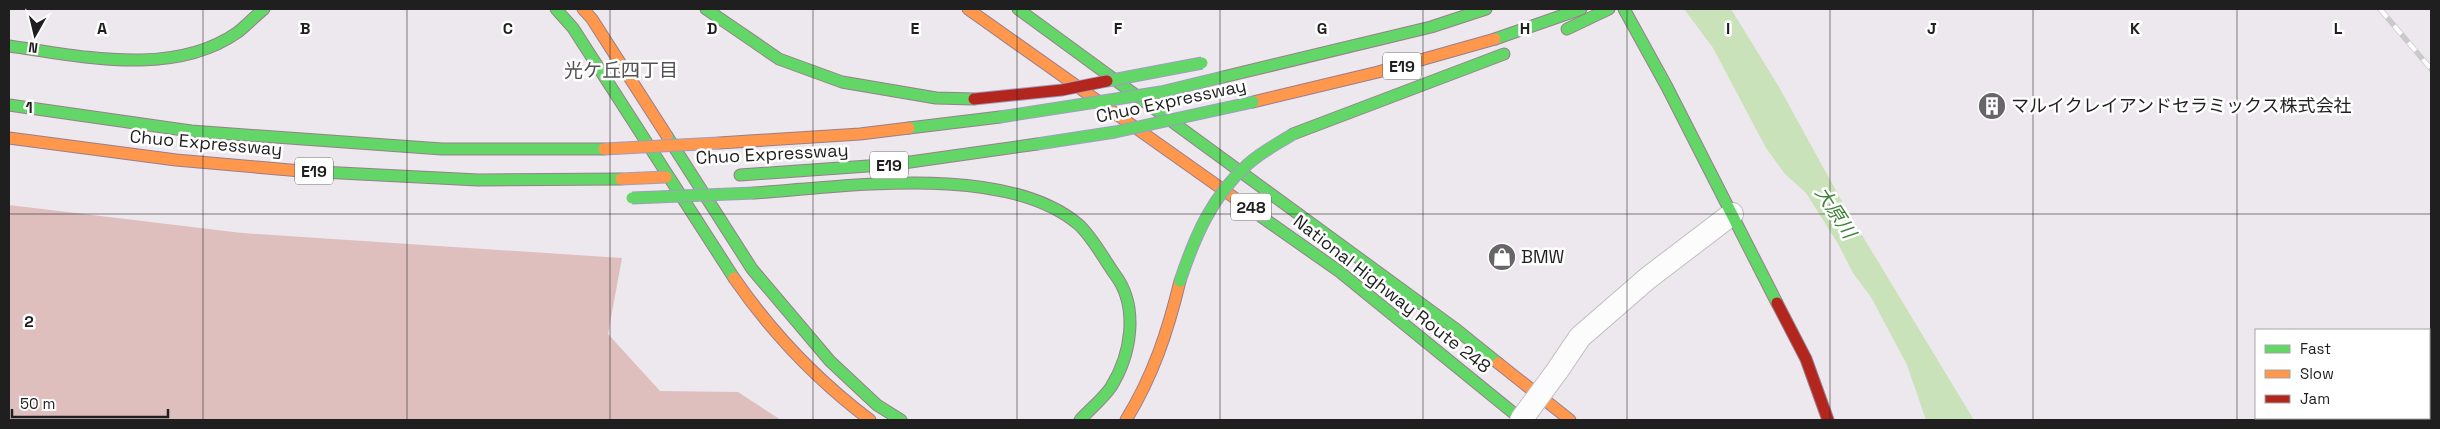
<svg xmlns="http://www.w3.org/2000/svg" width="2440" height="429" font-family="'Space Grotesk','Noto Sans JP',sans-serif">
<rect width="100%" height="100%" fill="#ede8ed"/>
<!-- forest -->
<path fill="#debfbe" d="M 9,205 L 242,233 L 622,258 L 608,334 L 660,391 L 738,392 L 781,420 L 9,420 Z"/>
<!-- water -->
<path fill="#cae2b9" d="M 1684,9 L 1731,9 L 1779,87 L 1845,207 L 1974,420 L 1926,420 L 1907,365 L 1871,297 L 1853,273 L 1837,242 L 1806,193 L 1785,174 L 1766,148 L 1713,48 Z"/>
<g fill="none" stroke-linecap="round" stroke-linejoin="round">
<defs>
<path id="street" d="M 1557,371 L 1580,337 L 1648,278 L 1732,214"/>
<g id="fast">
<path d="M 556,9 L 573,28 L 734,278"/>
<path d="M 706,9 L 779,59 L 842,82 L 936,98 L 974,99"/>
<path d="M 1018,9 L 1457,330 L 1498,363"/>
<path d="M 1624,9 L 1667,87 L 1777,303"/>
<path d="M 1567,29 L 1609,9"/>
<path d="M 1495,39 L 1581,9"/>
<path d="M 9,46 C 81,56 173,78 238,32 C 247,25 255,16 264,9"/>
<path d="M 1223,77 L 1431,27 L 1486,9"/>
<path d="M 9,105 L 191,131 L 442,149 L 604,149"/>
<path d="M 909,128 L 1000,117"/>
<path d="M 1293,134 L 1504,54"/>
<path d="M 667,136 L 752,269 L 830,361 L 877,405 L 901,420"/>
<path d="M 301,171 L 478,180 L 621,179"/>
<path d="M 740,175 L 896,164 L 1037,144"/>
<path d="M 754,193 C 846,187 1003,162 1078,224 C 1092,236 1105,261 1116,276 C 1139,308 1131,355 1111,387 C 1103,399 1090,409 1080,420"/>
<path d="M 1239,201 L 1340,272 L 1522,420"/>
</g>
<g id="slow">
<path d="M 583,9 L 592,19 L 667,136"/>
<path d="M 968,9 L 1239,201"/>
<path d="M 1253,102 L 1378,72 L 1495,39"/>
<path d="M 9,138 L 176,160 L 301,171"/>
<path d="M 719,143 L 860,134 L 909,128"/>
<path d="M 734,278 C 772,333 817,380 870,420"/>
<path d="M 1498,363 L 1570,420"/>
<path d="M 1126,420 C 1153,376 1168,331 1180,281"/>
</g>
<path id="jam" d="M 1777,303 L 1806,359 L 1828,420"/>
</defs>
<!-- street casing -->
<use href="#street" stroke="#c0bec0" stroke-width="24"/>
<!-- fast casing -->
<use href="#fast" stroke="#997e8d" stroke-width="13"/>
<!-- slow casing -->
<use href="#slow" stroke="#997e8d" stroke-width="13"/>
<!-- jam casing -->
<use href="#jam" stroke="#997e8d" stroke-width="13"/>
<!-- street -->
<use href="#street" stroke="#fcfcfc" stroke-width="22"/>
<!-- fast -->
<use href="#fast" stroke="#63d668" stroke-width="11"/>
<!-- slow -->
<use href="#slow" stroke="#ff974d" stroke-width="11"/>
<!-- jam -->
<use href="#jam" stroke="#b3261e" stroke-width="11"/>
<defs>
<path id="rail" d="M 2380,9 L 2431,69"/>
</defs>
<!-- rail casing -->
<use href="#rail" stroke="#cbcacb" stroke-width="5.5"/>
<!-- rail -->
<use href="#rail" stroke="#fff" stroke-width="4" stroke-dasharray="11" stroke-linecap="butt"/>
<defs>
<path id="street-bridge" d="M 1521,420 L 1557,371"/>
<g id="fast-bridge">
<path d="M 1107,81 L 1202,63"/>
<path d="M 1000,117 L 1161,92 L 1223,77"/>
<path d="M 1037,144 L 1115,132 L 1253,102"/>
<path d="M 632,198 L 754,193"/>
<path d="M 1180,281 C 1195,236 1212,196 1248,164 C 1261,152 1279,143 1293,134"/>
</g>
<g id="slow-bridge">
<path d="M 604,149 L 719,143"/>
<path d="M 621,179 L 666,177"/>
</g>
<path id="jam-bridge" d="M 974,99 L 1062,90 L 1107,81"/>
</defs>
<!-- street-bridge casing -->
<use href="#street-bridge" stroke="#c0bec0" stroke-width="24" stroke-linecap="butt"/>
<!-- fast-bridge casing -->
<use href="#fast-bridge" stroke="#a09cc4" stroke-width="13" stroke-linecap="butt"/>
<!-- slow-bridge casing -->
<use href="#slow-bridge" stroke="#a09cc4" stroke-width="13" stroke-linecap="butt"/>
<!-- jam-bridge casing -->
<use href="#jam-bridge" stroke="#a09cc4" stroke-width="13" stroke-linecap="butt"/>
<!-- street-bridge -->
<use href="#street-bridge" stroke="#fcfcfc" stroke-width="22"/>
<!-- fast-bridge -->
<use href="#fast-bridge" stroke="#63d668" stroke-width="11"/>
<!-- slow-bridge -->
<use href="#slow-bridge" stroke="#ff974d" stroke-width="11"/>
<!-- jam-bridge -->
<use href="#jam-bridge" stroke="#b3261e" stroke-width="11"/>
</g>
<!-- grid -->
<path fill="none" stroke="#1f1f1f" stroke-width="1" stroke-opacity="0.55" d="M 203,9 L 203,420M 407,9 L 407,420M 610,9 L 610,420M 813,9 L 813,420M 1017,9 L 1017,420M 1220,9 L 1220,420M 1423,9 L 1423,420M 1627,9 L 1627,420M 1830,9 L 1830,420M 2033,9 L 2033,420M 2237,9 L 2237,420M 9,214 L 2431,214"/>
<!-- icons -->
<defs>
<symbol id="building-disc" viewBox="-11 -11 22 22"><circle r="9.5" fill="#676567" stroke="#fff"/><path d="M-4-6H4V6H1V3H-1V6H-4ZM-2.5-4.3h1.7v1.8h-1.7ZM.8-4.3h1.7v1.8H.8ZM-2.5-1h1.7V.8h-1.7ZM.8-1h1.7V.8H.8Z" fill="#fff"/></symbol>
<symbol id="shop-disc" viewBox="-11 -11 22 22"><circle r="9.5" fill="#676567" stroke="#fff"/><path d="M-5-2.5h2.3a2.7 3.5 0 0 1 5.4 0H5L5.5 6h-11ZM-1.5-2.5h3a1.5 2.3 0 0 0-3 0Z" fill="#fff"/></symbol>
</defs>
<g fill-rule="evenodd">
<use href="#building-disc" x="1976" y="90" width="32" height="32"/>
<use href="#shop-disc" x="1486" y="241" width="32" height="32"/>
</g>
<g text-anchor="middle" stroke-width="5" stroke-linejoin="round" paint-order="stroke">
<!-- shield labels -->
<g fill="#fff" stroke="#626262" stroke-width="1">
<rect x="1383" y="52.5" width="38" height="27" rx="4"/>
<rect x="870" y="151.5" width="38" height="27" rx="4"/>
<rect x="295" y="157.5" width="38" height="27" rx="4"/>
<rect x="1231" y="193.5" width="40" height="27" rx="4"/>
</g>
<g font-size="16" font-weight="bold" fill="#1f1f1f">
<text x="1402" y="72">E19</text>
<text x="889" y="171">E19</text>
<text x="314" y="177">E19</text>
<text x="1251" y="213">248</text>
</g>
<!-- street labels -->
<g font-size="18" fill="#1f1f1f" stroke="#fff">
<text transform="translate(1171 101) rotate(-12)" y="6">Chuo Expressway</text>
<text transform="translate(206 143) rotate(5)" y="6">Chuo Expressway</text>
<text transform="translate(772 154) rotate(-3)" y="6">Chuo Expressway</text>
<text transform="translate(1392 294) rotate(38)" y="6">National Highway Route 248</text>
</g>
<!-- poi labels -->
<g font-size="18" fill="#1f1f1f" stroke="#fff" text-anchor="start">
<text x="2011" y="112">マルイクレイアンドセラミックス株式会社</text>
<text x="1521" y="263">BMW</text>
</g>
<!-- neighbourhood labels -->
<g font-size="19" fill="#525252" stroke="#fff">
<text x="621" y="77">光ケ丘四丁目</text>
</g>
<!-- water labels -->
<g font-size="19" font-style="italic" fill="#3e8337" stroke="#fff">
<text transform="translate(1836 212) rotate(57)" y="7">大原川</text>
</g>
</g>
<g font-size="16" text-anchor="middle" font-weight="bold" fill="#1f1f1f" stroke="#fff" stroke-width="5" stroke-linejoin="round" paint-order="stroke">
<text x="102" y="34">A</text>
<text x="305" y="34">B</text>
<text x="508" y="34">C</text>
<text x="712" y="34">D</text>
<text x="915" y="34">E</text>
<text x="1118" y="34">F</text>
<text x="1322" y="34">G</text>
<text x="1525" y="34">H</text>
<text x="1728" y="34">I</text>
<text x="1932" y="34">J</text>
<text x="2135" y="34">K</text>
<text x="2338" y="34">L</text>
<text x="29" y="113">1</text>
<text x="29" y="327">2</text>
</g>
<!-- border -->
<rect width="2440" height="429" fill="none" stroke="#1f1f1f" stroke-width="20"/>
<!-- legend -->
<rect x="2255" y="329" width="175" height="90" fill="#ffffff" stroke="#a5a5a5"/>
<rect x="2265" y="345" width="25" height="8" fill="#63d668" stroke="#a5a5a5"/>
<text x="2300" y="354" font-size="15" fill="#1f1f1f">Fast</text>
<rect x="2265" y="370" width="25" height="8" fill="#ff974d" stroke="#a5a5a5"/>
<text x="2300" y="379" font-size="15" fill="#1f1f1f">Slow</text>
<rect x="2265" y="395" width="25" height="8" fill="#b3261e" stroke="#a5a5a5"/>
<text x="2300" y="404" font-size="15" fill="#1f1f1f">Jam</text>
<!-- north arrow -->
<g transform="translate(35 35) rotate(188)" stroke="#ffffff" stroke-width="4" paint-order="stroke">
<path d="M0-4L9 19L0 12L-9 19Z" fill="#1f1f1f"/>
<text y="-8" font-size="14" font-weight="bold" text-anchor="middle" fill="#1f1f1f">N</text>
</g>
<!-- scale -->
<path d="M12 409v8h156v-8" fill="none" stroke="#1f1f1f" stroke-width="2.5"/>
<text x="20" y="409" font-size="15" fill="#1f1f1f" stroke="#ffffff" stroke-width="4" paint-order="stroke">50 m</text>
</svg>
